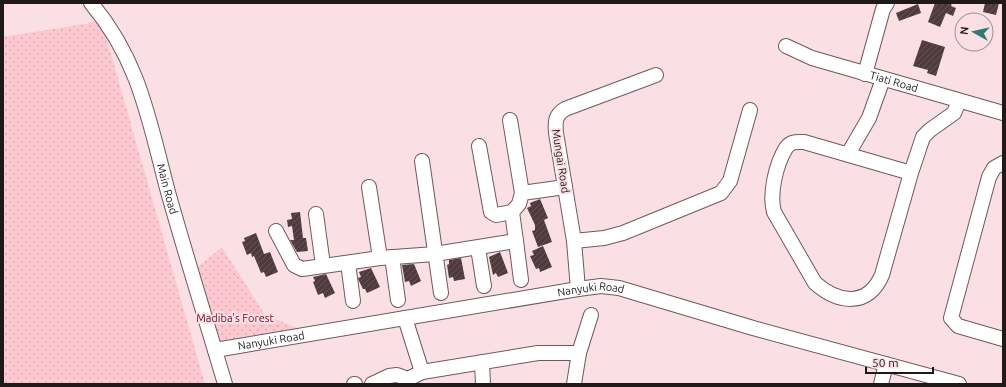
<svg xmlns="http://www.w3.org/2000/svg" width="1006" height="387" font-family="Ubuntu,sans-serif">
<defs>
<pattern id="grass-dots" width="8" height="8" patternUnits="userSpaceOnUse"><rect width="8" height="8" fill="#fec8d1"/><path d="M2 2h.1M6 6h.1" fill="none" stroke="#d9abb3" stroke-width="1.8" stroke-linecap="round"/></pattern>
<pattern id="building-hatch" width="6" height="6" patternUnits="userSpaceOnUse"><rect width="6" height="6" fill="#4f3b3e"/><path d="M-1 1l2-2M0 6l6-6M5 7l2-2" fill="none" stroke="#655457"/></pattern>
</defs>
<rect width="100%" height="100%" fill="#fae0e4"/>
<!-- grass -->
<g fill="url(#grass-dots)">
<path d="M 96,22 L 105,33 L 205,384 L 3,384 L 3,37 Z"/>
<path d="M 222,247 L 265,315 L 302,330 L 218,344 L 213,337 L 198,267 Z"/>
</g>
<!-- building -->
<g fill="url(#building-hatch)">
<path d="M 935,3 L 952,3 L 951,6 L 956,8 L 953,16 L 946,13 L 940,27 L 928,22 Z"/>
<path d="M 985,3 L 999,3 L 996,15 L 983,12 Z"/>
<path d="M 918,4 L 921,13 L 899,21 L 896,13 Z"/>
<path d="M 922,40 L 945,47 L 936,76 L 927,73 L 928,70 L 913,66 Z"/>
<path d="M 540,199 L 548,218 L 544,220 L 552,242 L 538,247 L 532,231 L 535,230 L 535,225 L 527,208 L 531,206 L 530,203 Z"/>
<path d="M 300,212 L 303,238 L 306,238 L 308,251 L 297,252 L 290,240 L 294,240 L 292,226 L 288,227 L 287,220 L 292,219 L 291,213 Z"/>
<path d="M 256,233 L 264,254 L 270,252 L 278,272 L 266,277 L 264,272 L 261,273 L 254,256 L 252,257 L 251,253 L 247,255 L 242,242 L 245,241 L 244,238 Z"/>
<path d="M 543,246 L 552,267 L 540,272 L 539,268 L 536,269 L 530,256 L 534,255 L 532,251 Z"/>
<path d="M 500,252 L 508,273 L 498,277 L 496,273 L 493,275 L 489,257 Z"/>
<path d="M 461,258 L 465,279 L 454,281 L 453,277 L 449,278 L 447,265 L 449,264 L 449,260 Z"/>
<path d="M 414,264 L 421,281 L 411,286 L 409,281 L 405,282 L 402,265 Z"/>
<path d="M 371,268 L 380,287 L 367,293 L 365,289 L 363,289 L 359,281 L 358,278 L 361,277 L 359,272 Z"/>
<path d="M 326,274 L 335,293 L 325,298 L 323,293 L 318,295 L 313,282 L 315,281 L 313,277 Z"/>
</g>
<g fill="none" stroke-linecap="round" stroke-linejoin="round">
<defs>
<g id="minor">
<path id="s1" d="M 91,3 C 140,61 149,121 168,192 C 186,256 206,320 225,384"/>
<path id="s2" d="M 786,46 L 812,58 L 1003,113"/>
<path d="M 865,74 L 883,9 L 887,3"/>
<path d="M 510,120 L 522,193"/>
<path d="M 479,146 L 491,212 L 496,215 L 512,212"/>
<path d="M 848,154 L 869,118 L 883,79"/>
<path d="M 422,161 L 441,293"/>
<path d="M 1003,163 L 994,168 L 989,177 L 951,318 L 958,326 L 1003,339"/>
<path d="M 911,173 L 804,142 C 796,142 791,141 786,148 C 776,164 769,194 774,212 L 815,283 C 839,304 868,307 882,275 L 911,173 L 923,137 L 930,130 L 954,113 L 959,101"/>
<path d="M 369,187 L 380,258"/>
<path d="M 316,214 L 323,265"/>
<path d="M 276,231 L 294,265 L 302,269 L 380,258 L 435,254 L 516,241 L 512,212 L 519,204 L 522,193 L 565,187"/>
<path d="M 516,241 L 521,280"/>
<path d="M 574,241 L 604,238 L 623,233 L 721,193 L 730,181 L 750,110"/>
<path d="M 478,248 L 484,286"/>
<path d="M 392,257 L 398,300"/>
<path d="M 348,263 L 353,301"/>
<path d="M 578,289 L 574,241 L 556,133 C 555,122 555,115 565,109 L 656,75"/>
<path d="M 405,318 L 422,372"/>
<path id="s3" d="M 215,350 L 578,289 L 601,286 L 619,288 L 753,328 L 959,384"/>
<path d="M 579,353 L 591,315"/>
<path d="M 482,362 L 483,384"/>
<path d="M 354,384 L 355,384"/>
<path d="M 372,384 L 389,376 L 397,375 L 408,379 L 422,372 L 538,353 L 579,353 L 574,384"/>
<path d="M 881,384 L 886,364"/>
</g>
</defs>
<!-- minor casing -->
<use href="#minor" stroke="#6e595c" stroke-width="16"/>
<!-- minor -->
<use href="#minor" stroke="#fff" stroke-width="14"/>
</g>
<g text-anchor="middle" stroke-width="4" stroke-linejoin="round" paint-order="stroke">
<!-- street labels -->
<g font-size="11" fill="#21181a" stroke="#fae0e4">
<text dy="4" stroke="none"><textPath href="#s2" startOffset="114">Tiati Road</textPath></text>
<text transform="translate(561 161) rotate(81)" y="4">Mungai Road</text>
<text dy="4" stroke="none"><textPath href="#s1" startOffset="203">Main Road</textPath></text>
<text dy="4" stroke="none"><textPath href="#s3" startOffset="381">Nanyuki Road</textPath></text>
<text dy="4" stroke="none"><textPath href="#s3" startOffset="57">Nanyuki Road</textPath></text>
</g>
<!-- park labels -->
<g font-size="11" fill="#5d1229" stroke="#fae0e4">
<text x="235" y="322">Madiba's Forest</text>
</g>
</g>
<!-- border -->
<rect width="1006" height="387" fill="none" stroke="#21181a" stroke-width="8"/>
<!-- north arrow -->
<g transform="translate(974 32) rotate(278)"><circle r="19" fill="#fae0e4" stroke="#a39093"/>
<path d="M0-3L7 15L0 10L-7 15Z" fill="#317973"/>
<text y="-6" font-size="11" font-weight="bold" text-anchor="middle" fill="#21181a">N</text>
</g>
<!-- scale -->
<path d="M866 367v6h67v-6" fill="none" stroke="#21181a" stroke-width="2"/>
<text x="872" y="367" font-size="12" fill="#21181a" stroke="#fae0e4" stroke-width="3" paint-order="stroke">50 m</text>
</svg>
